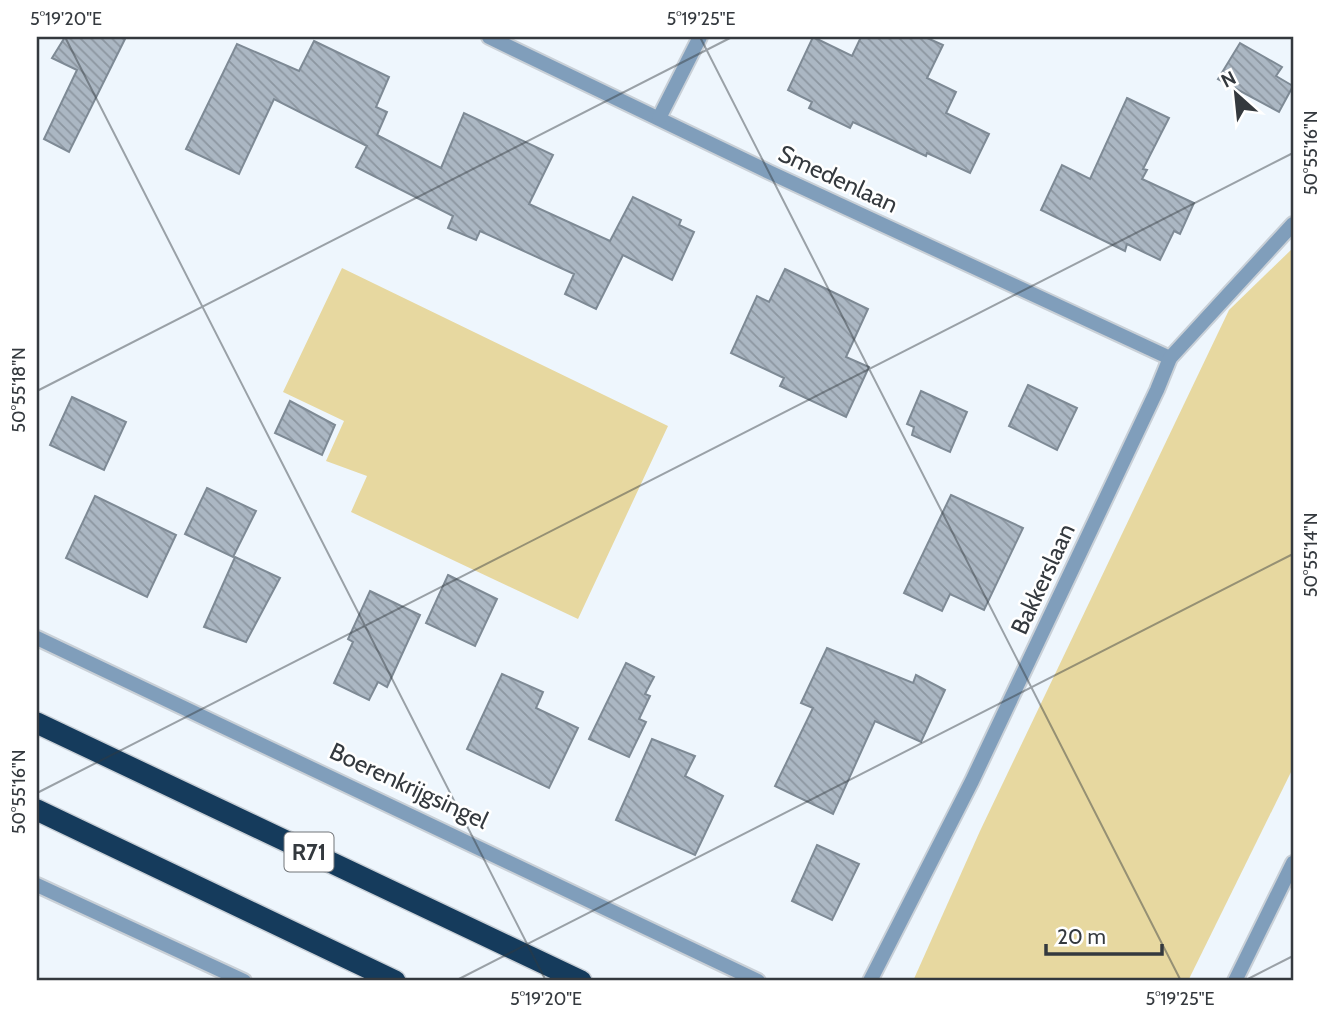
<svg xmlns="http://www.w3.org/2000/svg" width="1330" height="1018" font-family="Cabin,sans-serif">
<defs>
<pattern id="building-back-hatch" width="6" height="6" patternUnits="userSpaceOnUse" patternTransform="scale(1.75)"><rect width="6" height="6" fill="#abb7c3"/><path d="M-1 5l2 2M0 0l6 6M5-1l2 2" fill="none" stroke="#8c96a0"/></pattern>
</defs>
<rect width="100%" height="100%" fill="#eef6fd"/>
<!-- park -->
<g fill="#e7d8a0">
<path d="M 1293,248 L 1293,768 L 1188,981 L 913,981 L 980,831 L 1229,310 Z"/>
<path d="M 342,268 L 668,426 L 578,619 L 351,512 L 367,476 L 326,461 L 344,421 L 283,392 Z"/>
</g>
<!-- building -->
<g fill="url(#building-back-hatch)" stroke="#7e8a95" stroke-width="2">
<path d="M 65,37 L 126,37 L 69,152 L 44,139 L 77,70 L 52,58 Z"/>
<path d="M 813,37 L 852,56 L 861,37 L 925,37 L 943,45 L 927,78 L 956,92 L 946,113 L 989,134 L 970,173 L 927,153 L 926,156 L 853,122 L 850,128 L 809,108 L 812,102 L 788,90 Z"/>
<path d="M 314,41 L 389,77 L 376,107 L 387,112 L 377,135 L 441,168 L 464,113 L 553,155 L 529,204 L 610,241 L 633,197 L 681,220 L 679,225 L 694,232 L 672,280 L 623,255 L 596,309 L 565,294 L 574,274 L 480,231 L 476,240 L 448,228 L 453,216 L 356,167 L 367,146 L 274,99 L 239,174 L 186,149 L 237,44 L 299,71 Z"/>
<path d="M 1240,43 L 1282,67 L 1276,76 L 1293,86 L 1279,112 L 1218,79 Z"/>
<path d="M 1127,98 L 1169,118 L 1143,169 L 1147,170 L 1142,179 L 1194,203 L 1180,234 L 1174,231 L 1160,260 L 1127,244 L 1125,251 L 1041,210 L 1062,165 L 1090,179 Z"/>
<path d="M 785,269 L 868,309 L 846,357 L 869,367 L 846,417 L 780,386 L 784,378 L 731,353 L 757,296 L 769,302 Z"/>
<path d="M 1028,385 L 1077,408 L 1057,450 L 1009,426 Z"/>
<path d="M 921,391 L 967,412 L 950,452 L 912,435 L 914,427 L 907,424 Z"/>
<path d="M 72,397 L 126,422 L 104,470 L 50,445 Z"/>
<path d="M 290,401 L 335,425 L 322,455 L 275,433 Z"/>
<path d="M 207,488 L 256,511 L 233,557 L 185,534 Z"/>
<path d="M 951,495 L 1023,528 L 984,610 L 950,594 L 942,611 L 904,593 Z"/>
<path d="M 95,496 L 176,535 L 147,597 L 66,558 Z"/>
<path d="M 235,557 L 280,578 L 246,642 L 204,627 Z"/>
<path d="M 448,575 L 497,599 L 475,646 L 426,623 Z"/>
<path d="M 370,591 L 420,615 L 387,687 L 378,682 L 369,700 L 334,683 L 353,642 L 348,639 Z"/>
<path d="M 827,648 L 913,683 L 916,675 L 945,690 L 921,742 L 875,721 L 833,814 L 775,786 L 813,708 L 801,703 Z"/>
<path d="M 626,663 L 654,677 L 645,694 L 650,696 L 639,719 L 646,722 L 629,757 L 589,739 Z"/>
<path d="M 502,674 L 543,692 L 536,708 L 578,728 L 549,788 L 467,749 Z"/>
<path d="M 652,739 L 695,756 L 685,776 L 723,796 L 695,855 L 616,820 Z"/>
<path d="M 817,845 L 859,864 L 832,920 L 792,901 Z"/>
</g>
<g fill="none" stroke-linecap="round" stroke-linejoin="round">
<defs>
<g id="street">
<path d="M 489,37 L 769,172 L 1170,358"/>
<path d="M 659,118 L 700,37"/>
<path d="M 37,638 L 758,981"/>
<path d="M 37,885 L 244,981"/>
<path d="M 870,981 L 972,781 L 1157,390 L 1170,358 L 1293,224"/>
<path d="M 1235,981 L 1293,863"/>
</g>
<g id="highway">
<path d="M 37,723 L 581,981"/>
<path d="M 37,810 L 395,981"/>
</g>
</defs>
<!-- street casing -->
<use href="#street" stroke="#c9d0d7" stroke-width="18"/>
<!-- highway casing -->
<use href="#highway" stroke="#c9d0d7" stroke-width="24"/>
<!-- street -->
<use href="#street" stroke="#809ebb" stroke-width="14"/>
<!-- highway -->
<use href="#highway" stroke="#153b5c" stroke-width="21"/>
</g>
<!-- ticks -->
<path fill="none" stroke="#34393e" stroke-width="2" stroke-opacity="0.45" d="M 65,37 L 546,981M 700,37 L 1181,981M 37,391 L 732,37M 37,793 L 1293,153M 455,981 L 1293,554M 1244,981 L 1293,956"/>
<g text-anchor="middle" stroke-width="5" stroke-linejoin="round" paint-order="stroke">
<!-- shield labels -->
<rect fill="#fff" stroke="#717478" stroke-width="2" x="284.5" y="832.5" width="49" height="39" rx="5"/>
<g font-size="23" font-weight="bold" fill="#34393e">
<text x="309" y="860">R71</text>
</g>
<!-- street labels -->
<g font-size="24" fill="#34393e" stroke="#fff">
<text transform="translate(838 179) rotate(25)" y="8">Smedenlaan</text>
<text transform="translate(1043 579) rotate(-65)" y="8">Bakkerslaan</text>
<text transform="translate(409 786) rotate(25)" y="8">Boerenkrijgsingel</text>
</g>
</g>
<!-- border -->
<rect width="1330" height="1018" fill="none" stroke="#ffffff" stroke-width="77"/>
<!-- north arrow -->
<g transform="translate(1236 94) rotate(333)" stroke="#ffffff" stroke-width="5" paint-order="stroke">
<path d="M0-5L12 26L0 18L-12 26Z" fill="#34393e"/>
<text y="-10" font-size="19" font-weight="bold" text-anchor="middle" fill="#34393e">N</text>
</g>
<!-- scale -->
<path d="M1046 944v10h116v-10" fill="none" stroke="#34393e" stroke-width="3.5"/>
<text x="1057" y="944" font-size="21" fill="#34393e" stroke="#ffffff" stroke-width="5" paint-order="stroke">20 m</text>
<rect x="38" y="38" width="1254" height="941" fill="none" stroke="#34393e" stroke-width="2.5"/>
<g font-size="18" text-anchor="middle" fill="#34393e">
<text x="66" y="25">5°19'20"E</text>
<text x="701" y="25">5°19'25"E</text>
<text transform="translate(1311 153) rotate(-90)" y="6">50°55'16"N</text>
<text transform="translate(19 390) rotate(-90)" y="6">50°55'18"N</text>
<text transform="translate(1311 555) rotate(-90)" y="6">50°55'14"N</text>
<text transform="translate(19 792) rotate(-90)" y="6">50°55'16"N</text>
<text x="546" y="1005">5°19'20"E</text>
<text x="1180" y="1005">5°19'25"E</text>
</g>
</svg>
